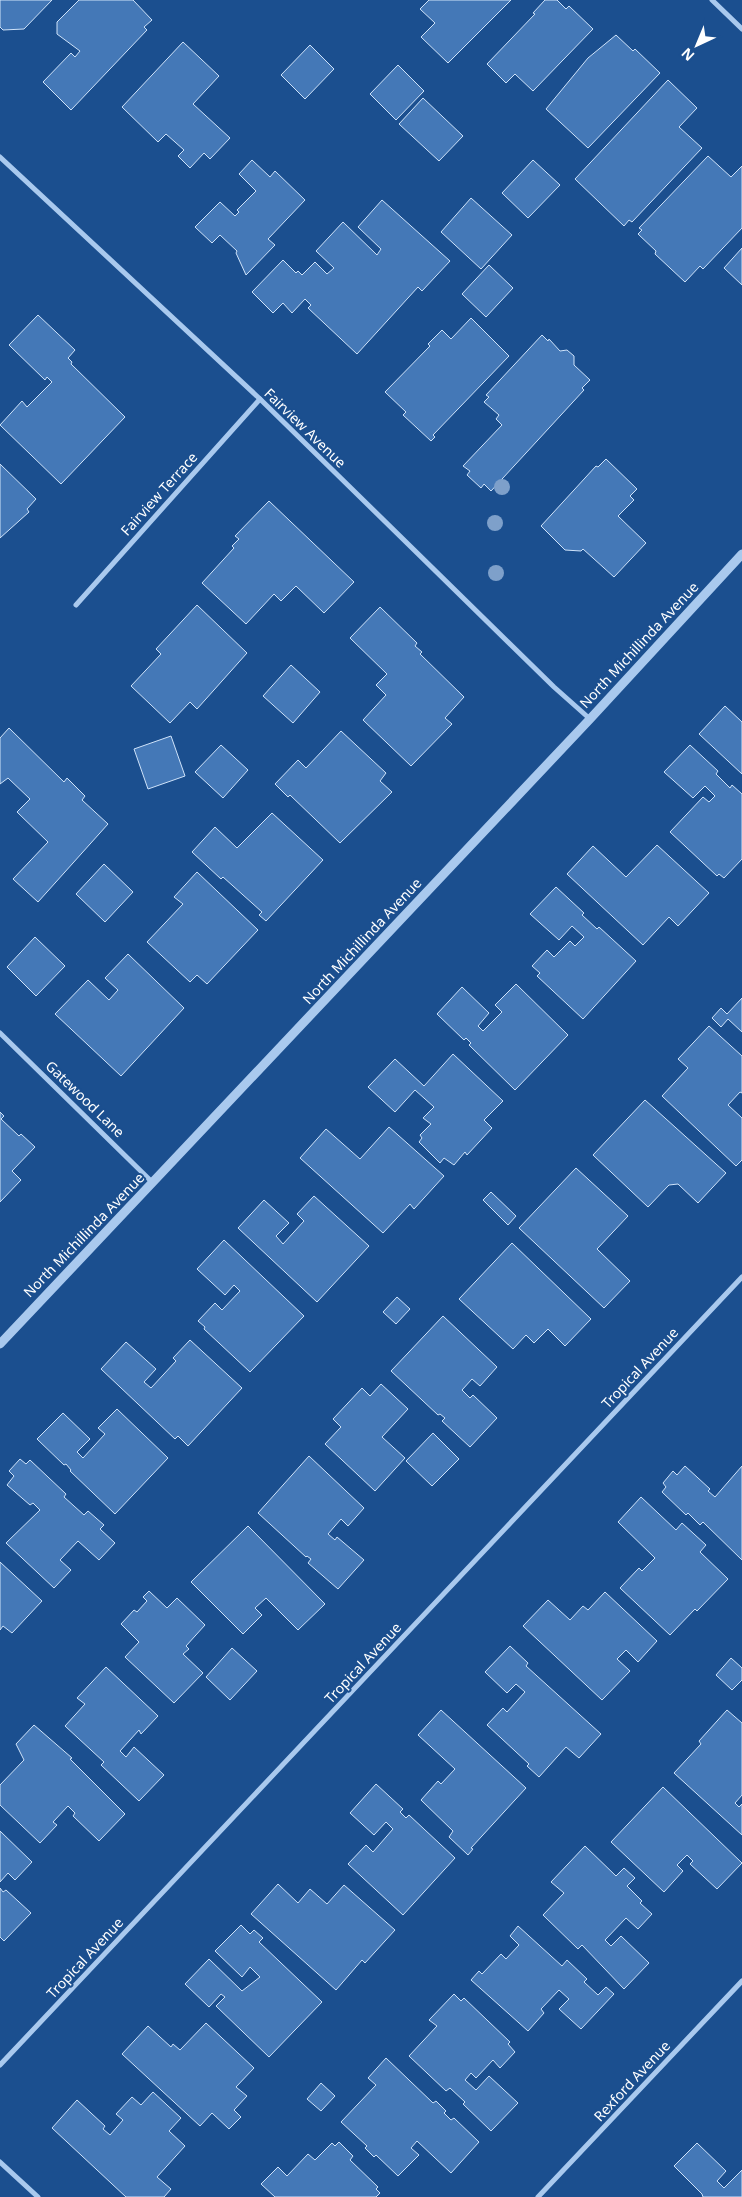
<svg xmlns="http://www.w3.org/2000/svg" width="742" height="2197" font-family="'Noto Sans',sans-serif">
<rect width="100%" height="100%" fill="#1b4f8f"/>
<!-- building -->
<g fill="#4478b7" stroke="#cfe3fa">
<path d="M 0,0 L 52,0 L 24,29 L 3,30 L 0,27 Z"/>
<path d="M 79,0 L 133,0 L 152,20 L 144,27 L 147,30 L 71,110 L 43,82 L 71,53 L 75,57 L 80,51 L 57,34 L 57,22 Z"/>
<path d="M 429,0 L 511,0 L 448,63 L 421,37 L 435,23 L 420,9 Z"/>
<path d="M 545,0 L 557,0 L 566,9 L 569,6 L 593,29 L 533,91 L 515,74 L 506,83 L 487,64 L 535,14 L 533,13 Z"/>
<path d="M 616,35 L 633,51 L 635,49 L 660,73 L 588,148 L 546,109 L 588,58 Z"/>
<path d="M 183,42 L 219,76 L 193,104 L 230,138 L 210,159 L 204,153 L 190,168 L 178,156 L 184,150 L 166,134 L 158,142 L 122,107 Z"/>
<path d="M 310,45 L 334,69 L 305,99 L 281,75 Z"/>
<path d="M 398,65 L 424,91 L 396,120 L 370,94 Z"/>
<path d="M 668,80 L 697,108 L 679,127 L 702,148 L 632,222 L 629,220 L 624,226 L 575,179 Z"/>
<path d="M 423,98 L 463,136 L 439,161 L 399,124 Z"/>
<path d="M 708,156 L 731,177 L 742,166 L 742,228 L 703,269 L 700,266 L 685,282 L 655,254 L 656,251 L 638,234 L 642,230 L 639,228 Z"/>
<path d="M 252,160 L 270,177 L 275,171 L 305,200 L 268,239 L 275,245 L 246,275 L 236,253 L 237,251 L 220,235 L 212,243 L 195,227 L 220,202 L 235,216 L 239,212 L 237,210 L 256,191 L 239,174 Z"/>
<path d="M 533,160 L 560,185 L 528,218 L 502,193 Z"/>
<path d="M 471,198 L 512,235 L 481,269 L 441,232 Z"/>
<path d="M 382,200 L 450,261 L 422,291 L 418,287 L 357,354 L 308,308 L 311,305 L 305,299 L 292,313 L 283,303 L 273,313 L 252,292 L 283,260 L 296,273 L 298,271 L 302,275 L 315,262 L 327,274 L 334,268 L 316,251 L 343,222 L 377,255 L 381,249 L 358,227 Z"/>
<path d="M 742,248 L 742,285 L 724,268 Z"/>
<path d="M 489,265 L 513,288 L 486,317 L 462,294 Z"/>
<path d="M 38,315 L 75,350 L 68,358 L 72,362 L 71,364 L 125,417 L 61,484 L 0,425 L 22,401 L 27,407 L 52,382 L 47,377 L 45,380 L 9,345 Z"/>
<path d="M 471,318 L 509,356 L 433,435 L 435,437 L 431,441 L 403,415 L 406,412 L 385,392 L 430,346 L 428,344 L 442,330 L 451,339 Z"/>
<path d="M 542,335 L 548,341 L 549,339 L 560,351 L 567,350 L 574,356 L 574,365 L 590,380 L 582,388 L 584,390 L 491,491 L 484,484 L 481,488 L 467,475 L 470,471 L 463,466 L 502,425 L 496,419 L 499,415 L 484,402 L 489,397 L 486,395 Z"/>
<path d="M 606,459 L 637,489 L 630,496 L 634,500 L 618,516 L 646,543 L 614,577 L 583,549 L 581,551 L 565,550 L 541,526 L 596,466 L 598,467 Z"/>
<path d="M 0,464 L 36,499 L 27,509 L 29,512 L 0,538 Z"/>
<path d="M 269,501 L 354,582 L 324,613 L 296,586 L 281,601 L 274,594 L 246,624 L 202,583 L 234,548 L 232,546 L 239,539 L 235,536 Z"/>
<path d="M 197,605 L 247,653 L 197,709 L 190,702 L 170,723 L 131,686 L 161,654 L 156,649 Z"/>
<path d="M 380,607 L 417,643 L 415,646 L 422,652 L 420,654 L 464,697 L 445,718 L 452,724 L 411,766 L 363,720 L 386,695 L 376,685 L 387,674 L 350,638 Z"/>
<path d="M 291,665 L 320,692 L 293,723 L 263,696 Z"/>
<path d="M 725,706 L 742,722 L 742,774 L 699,734 Z"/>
<path d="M 9,728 L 64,782 L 67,778 L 85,796 L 82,800 L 108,824 L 38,902 L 13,879 L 48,842 L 17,812 L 30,799 L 8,778 L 0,784 L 0,738 Z"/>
<path d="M 341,731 L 386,773 L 380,781 L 392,792 L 340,843 L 290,795 L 288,797 L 275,784 L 298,760 L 306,768 Z"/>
<path d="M 171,736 L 185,776 L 148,789 L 134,749 Z"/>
<path d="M 221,745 L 248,770 L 223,798 L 195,772 Z"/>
<path d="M 690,745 L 718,771 L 716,774 L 730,788 L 732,785 L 742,794 L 742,859 L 724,878 L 719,874 L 717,876 L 670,832 L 703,797 L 709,802 L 715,796 L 705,786 L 693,798 L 664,772 Z"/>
<path d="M 272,813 L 323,860 L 266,921 L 259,915 L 262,912 L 223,877 L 221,879 L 192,852 L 215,827 L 237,848 Z"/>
<path d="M 657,845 L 709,893 L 678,926 L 669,917 L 643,945 L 567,874 L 593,846 L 626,877 Z"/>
<path d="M 104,864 L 133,892 L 105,922 L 76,894 Z"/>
<path d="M 197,872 L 258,930 L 207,984 L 197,975 L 190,982 L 147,942 L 183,904 L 174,897 Z"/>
<path d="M 556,887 L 584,913 L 582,915 L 597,929 L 599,927 L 636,961 L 583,1019 L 537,976 L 540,973 L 532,966 L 547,950 L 554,957 L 570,941 L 575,946 L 584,937 L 572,926 L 559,940 L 530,914 Z"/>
<path d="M 35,937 L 65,966 L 36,996 L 7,967 Z"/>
<path d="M 128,954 L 184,1008 L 121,1076 L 55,1014 L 88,980 L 109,1000 L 118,990 L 105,978 Z"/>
<path d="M 516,984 L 568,1035 L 515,1090 L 469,1045 L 471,1043 L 466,1038 L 464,1040 L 437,1014 L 462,987 L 489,1013 L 478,1026 L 483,1031 L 502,1012 L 495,1005 Z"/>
<path d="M 742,998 L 742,1032 L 728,1019 L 721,1027 L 712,1018 L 721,1008 L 727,1014 Z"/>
<path d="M 709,1026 L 742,1056 L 742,1093 L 740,1092 L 728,1105 L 742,1118 L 742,1160 L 736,1166 L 662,1096 L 688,1068 L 678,1059 Z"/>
<path d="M 453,1054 L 503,1101 L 484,1120 L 492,1128 L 467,1155 L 465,1152 L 454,1165 L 444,1158 L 440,1163 L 419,1142 L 422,1138 L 420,1135 L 431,1124 L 423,1118 L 434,1107 L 415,1090 L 395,1112 L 368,1087 L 395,1059 L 424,1086 Z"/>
<path d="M 645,1100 L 726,1173 L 698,1203 L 678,1184 L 669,1185 L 648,1207 L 593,1155 Z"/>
<path d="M 0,1112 L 4,1116 L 1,1119 L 19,1136 L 21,1134 L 35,1147 L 12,1171 L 21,1180 L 0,1202 Z"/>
<path d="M 389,1127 L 444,1176 L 414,1209 L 410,1204 L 383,1233 L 300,1158 L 326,1129 L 360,1159 Z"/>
<path d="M 576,1168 L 628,1216 L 597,1249 L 630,1281 L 604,1308 L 519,1228 Z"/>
<path d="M 491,1192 L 516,1216 L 508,1225 L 483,1200 Z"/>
<path d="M 314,1196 L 369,1246 L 317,1302 L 238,1228 L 264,1200 L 289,1223 L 276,1236 L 283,1244 L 304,1221 L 297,1214 Z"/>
<path d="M 224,1240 L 304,1316 L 250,1372 L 204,1329 L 205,1327 L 198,1321 L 215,1303 L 222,1310 L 240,1291 L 234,1285 L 225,1295 L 197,1269 Z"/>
<path d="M 512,1243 L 591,1319 L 565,1346 L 548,1329 L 534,1343 L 526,1335 L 513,1349 L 459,1299 Z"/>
<path d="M 397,1297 L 410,1309 L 396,1324 L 383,1312 Z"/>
<path d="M 443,1316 L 497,1367 L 480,1386 L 472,1379 L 462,1390 L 470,1398 L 473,1395 L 497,1418 L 470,1447 L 442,1421 L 445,1418 L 440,1414 L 438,1415 L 391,1371 Z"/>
<path d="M 190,1340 L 242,1388 L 188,1446 L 178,1436 L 175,1439 L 101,1369 L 126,1342 L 156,1369 L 144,1382 L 151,1388 L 176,1361 L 173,1358 Z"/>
<path d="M 381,1384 L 408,1409 L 382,1437 L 405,1458 L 375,1491 L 325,1444 L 341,1427 L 333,1419 L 362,1388 L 370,1396 Z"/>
<path d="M 117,1409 L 168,1458 L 115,1514 L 70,1471 L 71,1470 L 66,1464 L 64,1465 L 37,1439 L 63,1413 L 90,1439 L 77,1452 L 83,1458 L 105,1434 L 98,1428 Z"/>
<path d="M 433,1433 L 459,1459 L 432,1486 L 406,1461 Z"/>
<path d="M 309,1456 L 364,1508 L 348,1526 L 341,1519 L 328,1534 L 335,1540 L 337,1537 L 364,1560 L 338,1589 L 308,1563 L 311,1559 L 307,1556 L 306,1557 L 258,1513 Z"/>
<path d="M 20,1459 L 26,1464 L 30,1460 L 66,1494 L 64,1497 L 84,1515 L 88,1511 L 104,1525 L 100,1529 L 115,1543 L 99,1560 L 78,1541 L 60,1560 L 71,1570 L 54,1588 L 6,1543 L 40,1510 L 33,1503 L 30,1505 L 7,1485 L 14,1476 L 9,1471 Z"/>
<path d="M 685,1466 L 710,1489 L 708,1491 L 715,1497 L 742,1466 L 742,1560 L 703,1522 L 700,1525 L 688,1513 L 686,1515 L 662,1492 L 666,1487 L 663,1483 L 673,1471 L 677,1475 Z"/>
<path d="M 641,1497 L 676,1530 L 682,1523 L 706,1545 L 700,1552 L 728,1579 L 697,1611 L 695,1609 L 670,1635 L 620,1588 L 639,1568 L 642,1571 L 655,1558 L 618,1522 Z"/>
<path d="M 248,1526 L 325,1604 L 298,1630 L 266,1598 L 255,1608 L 262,1615 L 243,1634 L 191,1582 Z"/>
<path d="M 0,1562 L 42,1601 L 12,1633 L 3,1626 L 0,1630 Z"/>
<path d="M 149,1591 L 167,1608 L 177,1598 L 205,1625 L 186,1646 L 189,1649 L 183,1654 L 203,1673 L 174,1703 L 125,1657 L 139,1642 L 121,1624 L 134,1610 L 137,1612 L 147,1601 L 143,1597 Z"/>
<path d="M 605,1592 L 657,1641 L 638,1662 L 626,1650 L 617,1659 L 630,1671 L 602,1700 L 523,1626 L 548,1600 L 570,1620 L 583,1606 L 588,1610 Z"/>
<path d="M 510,1646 L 528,1663 L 526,1666 L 601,1734 L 579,1758 L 566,1747 L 539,1777 L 527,1766 L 529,1764 L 487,1725 L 503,1708 L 507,1712 L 525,1692 L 516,1684 L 507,1693 L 485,1672 Z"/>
<path d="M 232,1648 L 257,1671 L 230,1700 L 206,1677 Z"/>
<path d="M 731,1658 L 742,1668 L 742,1680 L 732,1690 L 716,1675 Z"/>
<path d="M 106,1667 L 158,1716 L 141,1734 L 139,1730 L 120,1751 L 126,1757 L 134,1747 L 164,1775 L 139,1801 L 101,1765 L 104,1762 L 65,1726 L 85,1704 L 77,1698 Z"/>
<path d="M 441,1710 L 526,1788 L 471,1848 L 473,1849 L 468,1855 L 449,1837 L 453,1831 L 421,1800 L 438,1781 L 441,1784 L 455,1769 L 418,1735 Z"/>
<path d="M 727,1710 L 742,1723 L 742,1795 L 735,1803 L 739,1807 L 742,1804 L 742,1835 L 674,1773 L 701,1744 L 699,1741 Z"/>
<path d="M 34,1725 L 72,1758 L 70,1759 L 125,1814 L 99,1841 L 73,1816 L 75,1813 L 68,1806 L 53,1822 L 57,1825 L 40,1843 L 0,1805 L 0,1785 L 24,1760 L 16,1744 Z"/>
<path d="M 376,1784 L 403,1809 L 400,1812 L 406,1818 L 409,1815 L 455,1858 L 403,1915 L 348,1864 L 366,1845 L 373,1852 L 393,1829 L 386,1822 L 374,1835 L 350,1813 Z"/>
<path d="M 663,1787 L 742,1863 L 717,1889 L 690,1864 L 693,1861 L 687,1855 L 677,1865 L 683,1871 L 664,1892 L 611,1842 Z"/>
<path d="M 0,1831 L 32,1862 L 15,1880 L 8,1873 L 0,1882 Z"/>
<path d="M 585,1846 L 616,1876 L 624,1868 L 635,1878 L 627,1886 L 642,1901 L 640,1903 L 652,1914 L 638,1929 L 626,1918 L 605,1940 L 611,1946 L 621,1936 L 649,1963 L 624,1989 L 582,1945 L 578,1949 L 543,1915 L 564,1893 L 551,1882 Z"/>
<path d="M 278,1884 L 298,1903 L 310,1889 L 327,1904 L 344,1885 L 395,1930 L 365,1963 L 362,1960 L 336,1990 L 251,1914 Z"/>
<path d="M 0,1888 L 3,1892 L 6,1890 L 31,1913 L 4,1941 L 0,1937 Z"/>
<path d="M 241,1925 L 250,1934 L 254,1930 L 263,1938 L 259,1942 L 322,2002 L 269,2057 L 216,2006 L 225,1997 L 221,1994 L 209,2007 L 185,1984 L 209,1959 L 242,1991 L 260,1977 L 250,1967 L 242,1977 L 215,1951 Z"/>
<path d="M 518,1926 L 562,1966 L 567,1960 L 587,1979 L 584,1982 L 598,1995 L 606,1987 L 614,1994 L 581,2029 L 559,2009 L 569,1999 L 559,1990 L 541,2009 L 544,2013 L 528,2031 L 471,1980 L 479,1971 L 482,1974 L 501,1954 L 506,1959 L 519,1945 L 510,1936 Z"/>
<path d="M 454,1994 L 461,2001 L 464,1998 L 510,2042 L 508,2044 L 515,2052 L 500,2068 L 493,2060 L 476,2078 L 471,2073 L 465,2080 L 476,2090 L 489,2076 L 518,2103 L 491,2131 L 463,2104 L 465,2102 L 450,2088 L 446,2091 L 409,2056 L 437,2026 L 429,2020 Z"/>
<path d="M 206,2023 L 254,2068 L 236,2087 L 247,2096 L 234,2110 L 241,2117 L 229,2129 L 212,2113 L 200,2126 L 122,2054 L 148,2026 L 171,2047 L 173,2044 L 180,2050 Z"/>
<path d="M 386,2058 L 433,2103 L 436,2101 L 446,2111 L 444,2113 L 451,2120 L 454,2118 L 479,2142 L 451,2173 L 417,2141 L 411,2148 L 419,2155 L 398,2176 L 376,2155 L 374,2157 L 365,2148 L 367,2146 L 341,2122 L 376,2085 L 368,2078 Z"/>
<path d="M 321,2083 L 335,2096 L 321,2111 L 307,2099 Z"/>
<path d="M 153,2092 L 181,2118 L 169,2131 L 185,2146 L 157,2177 L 171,2189 L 164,2197 L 126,2197 L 52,2128 L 77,2100 L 105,2126 L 103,2129 L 110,2135 L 123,2120 L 116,2114 L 132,2097 L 141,2105 Z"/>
<path d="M 339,2142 L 353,2156 L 350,2160 L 378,2187 L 376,2189 L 380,2193 L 376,2197 L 275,2197 L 261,2184 L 278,2167 L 287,2176 L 308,2154 L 315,2160 L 332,2143 L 335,2146 Z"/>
<path d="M 697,2143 L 726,2171 L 717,2181 L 724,2188 L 742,2170 L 742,2197 L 703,2197 L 702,2194 L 674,2166 Z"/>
</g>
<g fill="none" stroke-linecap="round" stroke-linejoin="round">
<!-- minor -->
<g stroke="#a9c9ee" stroke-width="5">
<path d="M 712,0 L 742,29"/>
<path d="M 0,157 L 260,399 L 554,687 L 590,719"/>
<path d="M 76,605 L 260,399"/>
<path d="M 0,1033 L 153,1183"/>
<path d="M 0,2065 L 742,1277"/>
<path d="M 0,2162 L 38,2197"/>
<path d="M 538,2197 L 742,1981"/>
</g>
<!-- tertiary -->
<path stroke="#a9c9ee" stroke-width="9" d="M 0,1344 L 590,719 L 742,554"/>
</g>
<!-- trees -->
<g fill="#7ea0ca">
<circle cx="502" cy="487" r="8"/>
<circle cx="495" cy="523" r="8"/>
<circle cx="496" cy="573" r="8"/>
</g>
<g text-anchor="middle" stroke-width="4" stroke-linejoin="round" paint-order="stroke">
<!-- street labels -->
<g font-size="14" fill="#fff" stroke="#1b4f8f">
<text transform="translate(305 428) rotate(44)" y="5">Fairview Avenue</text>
<text transform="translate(159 494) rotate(-48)" y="5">Fairview Terrace</text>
<text transform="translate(639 645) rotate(-47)" y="5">North Michillinda Avenue</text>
<text transform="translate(362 941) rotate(-47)" y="5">North Michillinda Avenue</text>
<text transform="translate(85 1099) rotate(44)" y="5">Gatewood Lane</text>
<text transform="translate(84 1235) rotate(-46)" y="5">North Michillinda Avenue</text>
<text transform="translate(640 1368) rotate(-47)" y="5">Tropical Avenue</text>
<text transform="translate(363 1663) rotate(-47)" y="5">Tropical Avenue</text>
<text transform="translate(85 1958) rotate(-47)" y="5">Tropical Avenue</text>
<text transform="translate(632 2081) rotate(-47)" y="5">Rexford Avenue</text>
</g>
</g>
<!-- north arrow -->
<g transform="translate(697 45) rotate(224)" stroke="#1b4f8f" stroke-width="4" paint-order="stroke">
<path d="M0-4L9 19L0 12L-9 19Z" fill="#ffffff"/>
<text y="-8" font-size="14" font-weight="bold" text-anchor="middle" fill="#ffffff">N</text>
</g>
</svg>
